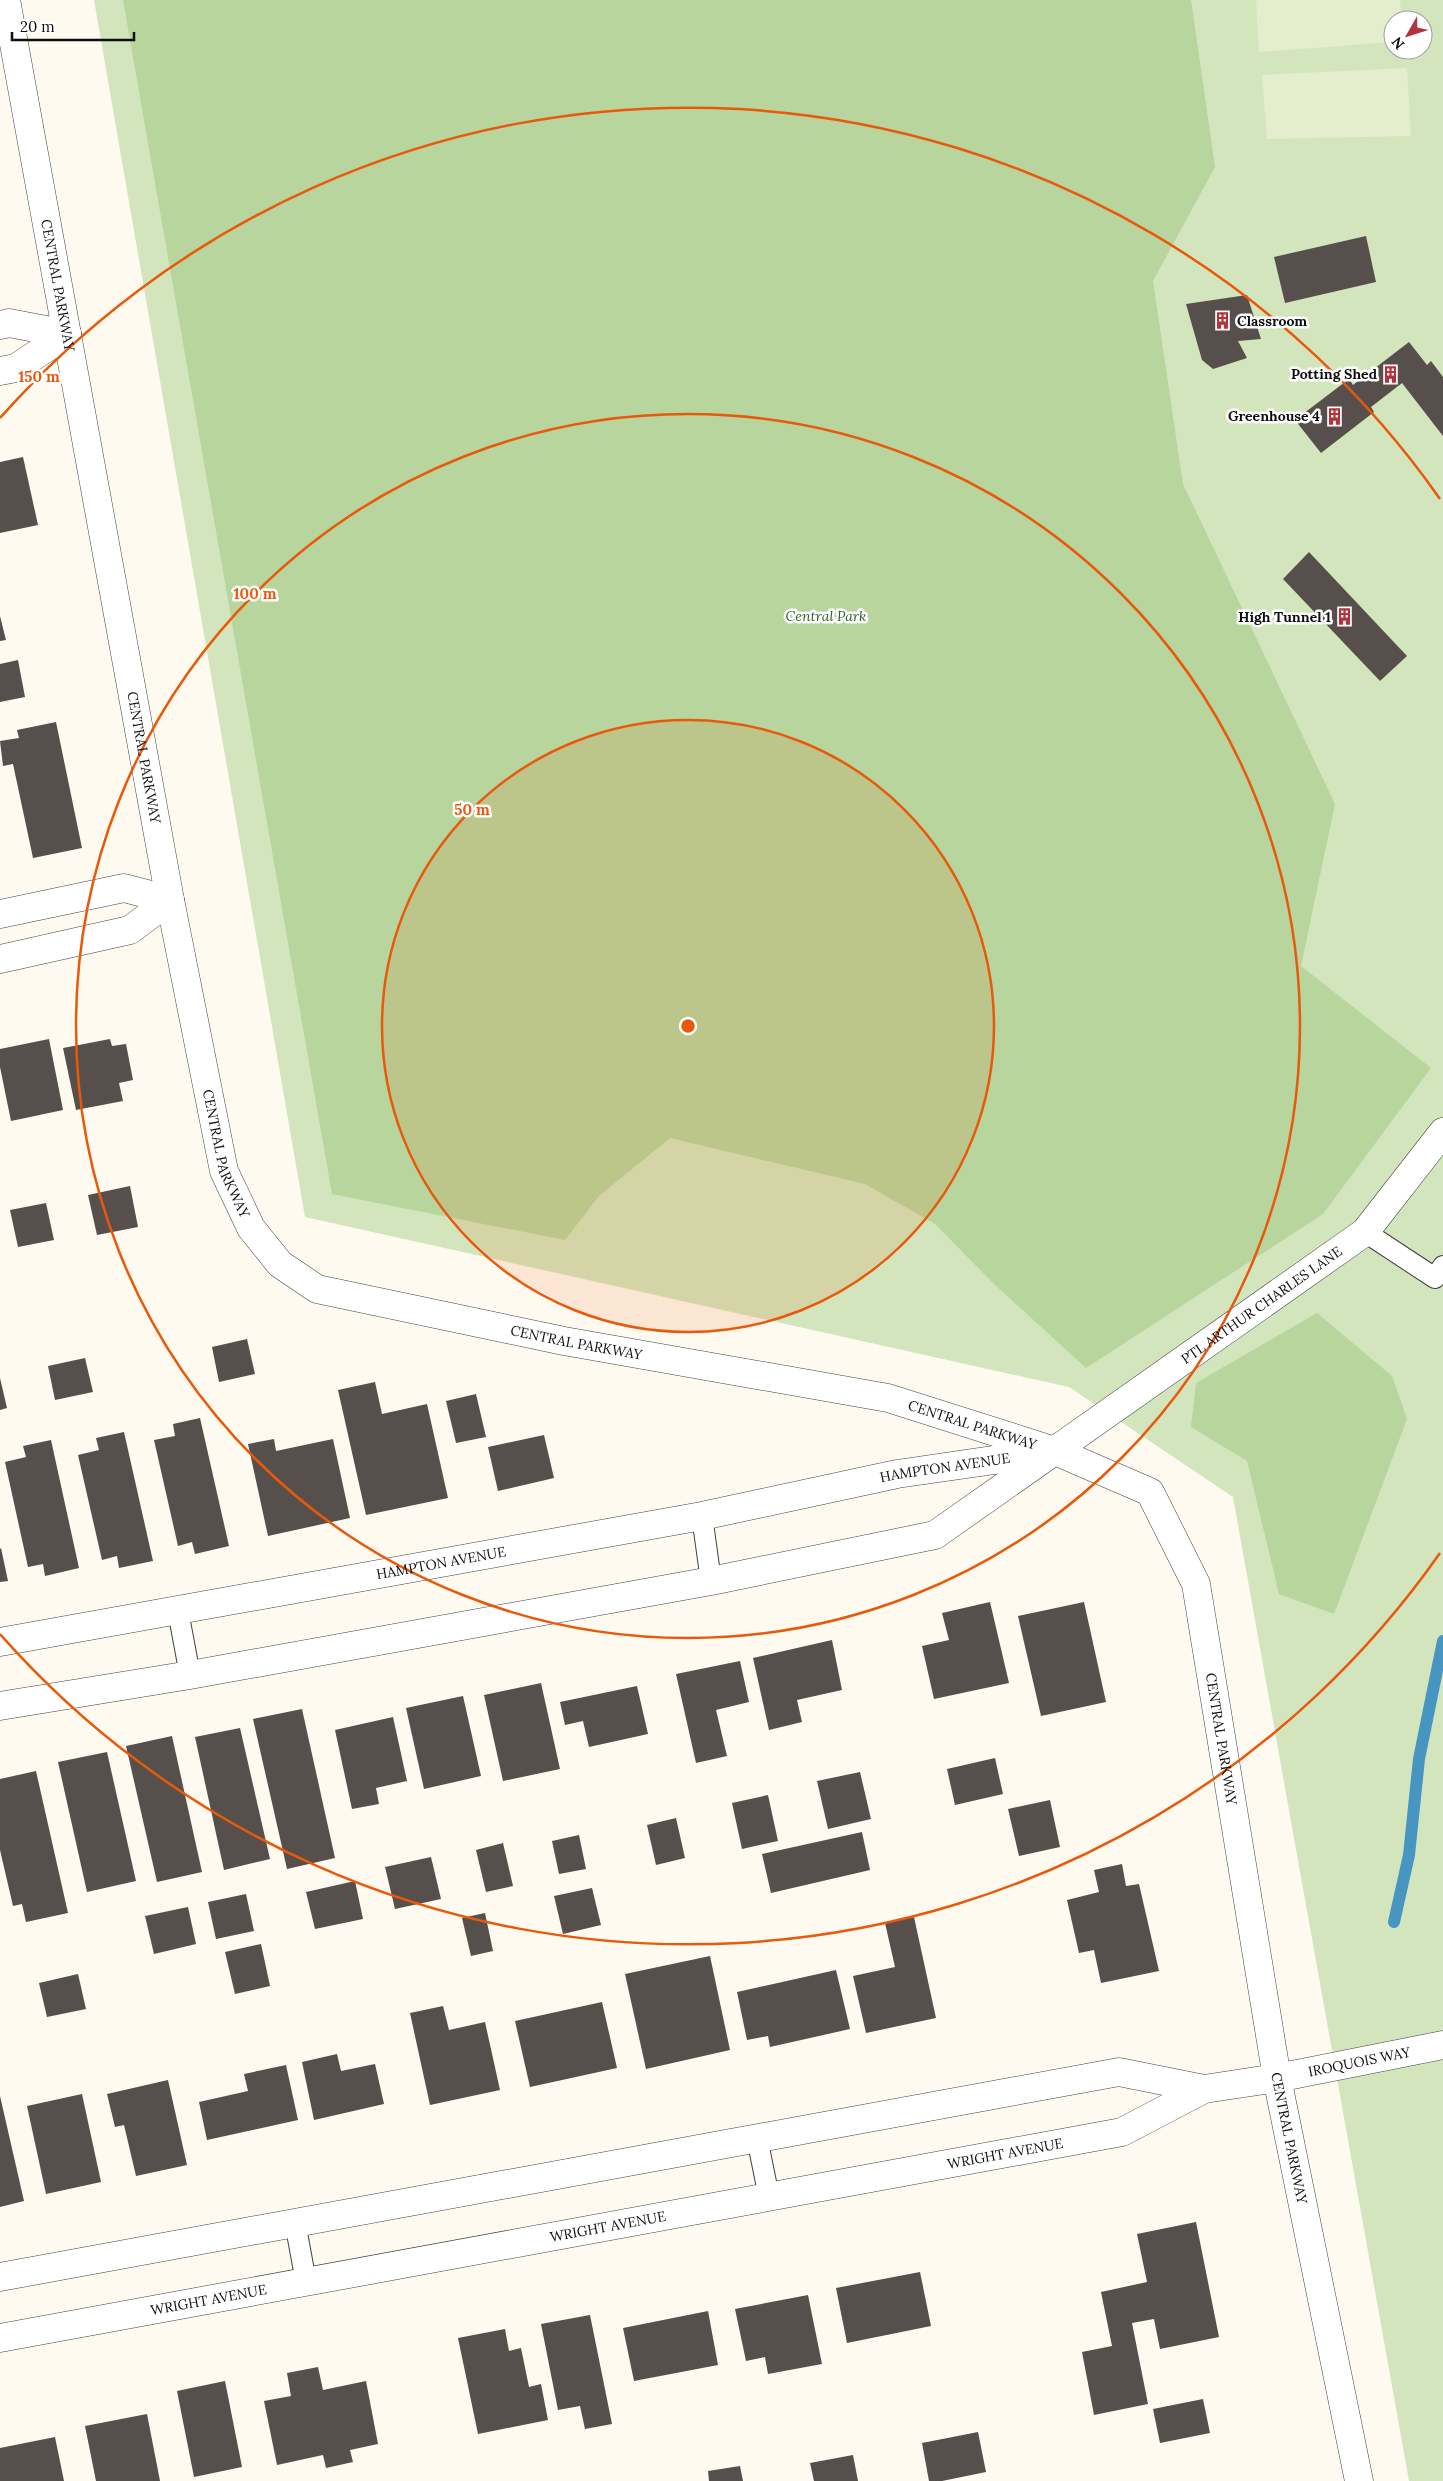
<svg xmlns="http://www.w3.org/2000/svg" width="1443" height="2481" font-family="Lora,serif">
<rect width="100%" height="100%" fill="#fefaf0"/>
<!-- green -->
<path fill="#d3e5bd" fill-rule="evenodd" d="M 94,0 L 1443,0 L 1443,2481 L 1409,2481 L 1233,1497 L 1069,1387 L 305,1217 ZM 1393,20 L 1423,20 L 1423,50 L 1393,50 Z"/>
<!-- forest -->
<g fill="#b8d59d">
<path d="M 123,0 L 1191,0 L 1215,167 L 1153,281 L 1183,484 L 1335,804 L 1301,966 L 1431,1068 L 1323,1214 L 1086,1368 L 994,1284 L 935,1224 L 865,1184 L 670,1138 L 599,1196 L 565,1240 L 332,1194 Z"/>
<path d="M 1317,1313 L 1392,1376 L 1407,1419 L 1334,1614 L 1279,1594 L 1247,1461 L 1191,1427 L 1196,1383 Z"/>
</g>
<!-- pitch -->
<g fill="#e4edce">
<path d="M 1256,0 L 1400,0 L 1402,20 L 1393,20 L 1393,42 L 1259,52 Z"/>
<path d="M 1407,68 L 1411,136 L 1267,139 L 1262,75 Z"/>
</g>
<g fill="none" stroke-linecap="round" stroke-linejoin="round">
<!-- stream -->
<path stroke="#4795c1" stroke-width="12" d="M 1394,1922 L 1409,1855 L 1419,1759 L 1443,1641"/>
</g>
<!-- building -->
<g fill="#564f4b">
<path d="M 1366,236 L 1376,282 L 1285,303 L 1274,257 Z"/>
<path d="M 1247,295 L 1261,339 L 1238,341 L 1247,358 L 1213,369 L 1202,360 L 1186,304 Z"/>
<path d="M 1409,342 L 1427,365 L 1431,361 L 1443,377 L 1443,436 L 1402,383 L 1371,407 L 1374,412 L 1321,453 L 1295,420 L 1349,379 L 1353,385 Z"/>
<path d="M 23,457 L 38,525 L 0,533 L 0,462 Z"/>
<path d="M 1309,552 L 1407,656 L 1380,681 L 1283,579 Z"/>
<path d="M 0,616 L 6,640 L 0,641 Z"/>
<path d="M 18,660 L 25,697 L 0,702 L 0,664 Z"/>
<path d="M 56,722 L 82,848 L 33,858 L 13,764 L 3,766 L 0,741 L 19,738 L 17,730 Z"/>
<path d="M 49,1039 L 63,1110 L 11,1121 L 0,1067 L 0,1049 Z"/>
<path d="M 110,1039 L 112,1046 L 126,1044 L 133,1080 L 119,1083 L 123,1101 L 76,1110 L 63,1048 Z"/>
<path d="M 130,1186 L 138,1227 L 97,1235 L 88,1195 Z"/>
<path d="M 46,1203 L 54,1240 L 18,1247 L 10,1210 Z"/>
<path d="M 247,1339 L 255,1374 L 219,1382 L 212,1347 Z"/>
<path d="M 85,1358 L 93,1392 L 55,1400 L 48,1366 Z"/>
<path d="M 0,1378 L 7,1408 L 0,1410 Z"/>
<path d="M 375,1382 L 382,1414 L 427,1404 L 448,1498 L 366,1515 L 338,1390 Z"/>
<path d="M 476,1394 L 486,1437 L 456,1443 L 446,1401 Z"/>
<path d="M 200,1418 L 229,1546 L 195,1554 L 192,1542 L 178,1546 L 154,1440 L 175,1436 L 173,1424 Z"/>
<path d="M 124,1432 L 153,1561 L 119,1568 L 117,1556 L 102,1560 L 78,1455 L 99,1450 L 96,1438 Z"/>
<path d="M 544,1435 L 554,1478 L 498,1491 L 488,1447 Z"/>
<path d="M 274,1439 L 276,1451 L 333,1439 L 350,1518 L 268,1536 L 248,1444 Z"/>
<path d="M 51,1440 L 79,1568 L 45,1576 L 43,1564 L 28,1567 L 5,1462 L 26,1457 L 23,1446 Z"/>
<path d="M 1,1548 L 8,1581 L 0,1582 L 0,1549 Z"/>
<path d="M 990,1602 L 1009,1683 L 934,1699 L 922,1646 L 949,1640 L 942,1613 Z"/>
<path d="M 1084,1602 L 1106,1702 L 1041,1716 L 1018,1616 Z"/>
<path d="M 832,1640 L 842,1690 L 797,1700 L 802,1722 L 769,1730 L 753,1658 Z"/>
<path d="M 740,1661 L 749,1702 L 716,1710 L 727,1756 L 696,1763 L 676,1674 Z"/>
<path d="M 541,1683 L 560,1769 L 503,1781 L 484,1695 Z"/>
<path d="M 637,1686 L 648,1734 L 589,1747 L 583,1721 L 565,1725 L 560,1702 Z"/>
<path d="M 463,1696 L 481,1776 L 424,1789 L 406,1708 Z"/>
<path d="M 302,1709 L 335,1858 L 287,1869 L 253,1719 Z"/>
<path d="M 393,1717 L 407,1781 L 376,1788 L 379,1804 L 352,1809 L 335,1730 Z"/>
<path d="M 240,1728 L 270,1859 L 224,1870 L 195,1737 Z"/>
<path d="M 172,1736 L 202,1872 L 157,1882 L 126,1746 Z"/>
<path d="M 107,1752 L 136,1881 L 87,1892 L 58,1762 Z"/>
<path d="M 995,1758 L 1003,1794 L 955,1805 L 947,1769 Z"/>
<path d="M 36,1771 L 68,1913 L 26,1922 L 22,1904 L 13,1906 L 0,1850 L 0,1779 Z"/>
<path d="M 860,1772 L 871,1819 L 828,1829 L 817,1781 Z"/>
<path d="M 768,1795 L 778,1841 L 742,1849 L 732,1803 Z"/>
<path d="M 1050,1800 L 1060,1847 L 1019,1856 L 1008,1809 Z"/>
<path d="M 676,1818 L 685,1858 L 656,1865 L 647,1825 Z"/>
<path d="M 862,1832 L 870,1870 L 771,1893 L 762,1854 Z"/>
<path d="M 579,1835 L 586,1869 L 559,1874 L 552,1841 Z"/>
<path d="M 503,1843 L 513,1886 L 486,1892 L 476,1850 Z"/>
<path d="M 431,1857 L 441,1899 L 395,1909 L 385,1867 Z"/>
<path d="M 1122,1864 L 1126,1886 L 1139,1884 L 1159,1971 L 1101,1983 L 1094,1950 L 1079,1953 L 1067,1900 L 1099,1892 L 1094,1870 Z"/>
<path d="M 355,1881 L 363,1919 L 315,1929 L 306,1892 Z"/>
<path d="M 592,1888 L 601,1925 L 563,1934 L 554,1896 Z"/>
<path d="M 246,1894 L 254,1931 L 216,1939 L 208,1902 Z"/>
<path d="M 188,1907 L 196,1944 L 154,1954 L 145,1916 Z"/>
<path d="M 485,1913 L 493,1951 L 471,1956 L 462,1918 Z"/>
<path d="M 914,1917 L 936,2018 L 866,2033 L 853,1976 L 895,1967 L 885,1923 Z"/>
<path d="M 261,1944 L 270,1986 L 235,1994 L 225,1952 Z"/>
<path d="M 710,1956 L 730,2050 L 646,2069 L 625,1974 Z"/>
<path d="M 836,1970 L 850,2029 L 770,2047 L 768,2036 L 747,2040 L 737,1992 Z"/>
<path d="M 78,1974 L 86,2009 L 47,2017 L 39,1983 Z"/>
<path d="M 602,2002 L 617,2068 L 530,2087 L 515,2021 Z"/>
<path d="M 443,2006 L 449,2030 L 485,2022 L 500,2090 L 430,2105 L 410,2013 Z"/>
<path d="M 337,2054 L 341,2071 L 375,2064 L 384,2104 L 314,2120 L 302,2062 Z"/>
<path d="M 286,2065 L 298,2120 L 207,2140 L 199,2102 L 248,2091 L 244,2074 Z"/>
<path d="M 168,2080 L 187,2165 L 136,2176 L 124,2125 L 115,2127 L 107,2094 Z"/>
<path d="M 82,2094 L 101,2182 L 46,2194 L 27,2106 Z"/>
<path d="M 0,2096 L 24,2201 L 0,2207 Z"/>
<path d="M 1196,2222 L 1219,2337 L 1160,2349 L 1154,2319 L 1132,2323 L 1148,2404 L 1094,2415 L 1082,2352 L 1112,2346 L 1101,2292 L 1147,2282 L 1137,2234 Z"/>
<path d="M 920,2272 L 931,2326 L 847,2343 L 836,2288 Z"/>
<path d="M 808,2295 L 822,2364 L 768,2374 L 765,2357 L 746,2361 L 735,2309 Z"/>
<path d="M 708,2311 L 718,2365 L 634,2381 L 623,2328 Z"/>
<path d="M 590,2315 L 612,2424 L 585,2429 L 580,2406 L 558,2410 L 541,2324 Z"/>
<path d="M 505,2329 L 509,2351 L 521,2348 L 529,2387 L 541,2384 L 548,2420 L 478,2434 L 458,2338 Z"/>
<path d="M 318,2367 L 323,2390 L 366,2381 L 378,2444 L 350,2450 L 353,2462 L 326,2468 L 323,2455 L 277,2465 L 264,2401 L 291,2396 L 287,2373 Z"/>
<path d="M 225,2381 L 242,2467 L 194,2477 L 177,2391 Z"/>
<path d="M 1203,2399 L 1210,2433 L 1160,2443 L 1153,2409 Z"/>
<path d="M 147,2414 L 160,2481 L 96,2481 L 85,2426 Z"/>
<path d="M 978,2432 L 986,2472 L 942,2481 L 929,2481 L 922,2443 Z"/>
<path d="M 55,2437 L 64,2481 L 0,2481 L 0,2448 Z"/>
<path d="M 853,2455 L 858,2481 L 814,2481 L 810,2463 Z"/>
<path d="M 740,2466 L 743,2481 L 709,2481 L 708,2471 Z"/>
</g>
<g fill="none" stroke-linecap="round" stroke-linejoin="round">
<defs>
<g id="service">
<path d="M 1365,1232 L 1435,1278 L 1443,1266"/>
<path d="M 702,1516 L 711,1581"/>
<path d="M 178,1611 L 190,1675"/>
<path d="M 757,2138 L 769,2197"/>
<path d="M 295,2222 L 306,2282"/>
</g>
<g id="minor">
<path id="s1" d="M 6,0 L 170,900 L 224,1171 L 251,1228 L 280,1264 L 317,1289 L 564,1341 L 888,1398 L 1055,1451 L 1150,1492 L 1196,1584 L 1277,2078 L 1359,2481"/>
<path d="M 0,325 L 9,323 L 67,334"/>
<path d="M 0,371 L 16,368 L 67,334"/>
<path d="M 0,914 L 124,888 L 170,900"/>
<path d="M 0,959 L 130,930 L 170,900"/>
<path id="s2" d="M 0,1642 L 702,1516 L 897,1474 L 1049,1452"/>
<path id="s3" d="M 0,1706 L 190,1675 L 711,1581 L 935,1535 L 1365,1232 L 1443,1132"/>
<path id="s4" d="M 0,2277 L 1119,2072 L 1204,2089 L 1277,2078 L 1443,2045"/>
<path id="s5" d="M 0,2338 L 1122,2132 L 1204,2089"/>
</g>
</defs>
<!-- service casing -->
<use href="#service" stroke="#414141" stroke-width="22"/>
<!-- minor casing -->
<use href="#minor" stroke="#414141" stroke-width="29"/>
<!-- service -->
<use href="#service" stroke="#fff" stroke-width="20"/>
<!-- minor -->
<use href="#minor" stroke="#fff" stroke-width="28"/>
</g>
<!-- distance rings -->
<circle cx="688" cy="1026" r="306" fill="#e8590c" fill-opacity=".12"/>
<g fill="none" stroke="#e8590c" stroke-width="2.5">
<circle cx="688" cy="1026" r="306"/>
<circle cx="688" cy="1026" r="612"/>
<path d="M1440 1553A918 918 0 0 1 0 1634M0 418A918 918 0 0 1 1440 499"/>
</g>
<!-- icons -->
<defs>
<symbol id="building-bare" viewBox="-9 -9 18 18"><path d="M-4-6H4V6H1V3H-1V6H-4ZM-2.5-4.3h1.7v1.8h-1.7ZM.8-4.3h1.7v1.8H.8ZM-2.5-1h1.7V.8h-1.7ZM.8-1h1.7V.8H.8Z" fill="#b2323d" stroke="#fff" stroke-width="2.5" paint-order="stroke"/></symbol>
</defs>
<g fill-rule="evenodd">
<use href="#building-bare" x="1210" y="308" width="25" height="25"/>
<use href="#building-bare" x="1378" y="362" width="25" height="25"/>
<use href="#building-bare" x="1322" y="404" width="25" height="25"/>
<use href="#building-bare" x="1332" y="604" width="25" height="25"/>
</g>
<g text-anchor="middle" stroke-width="5" stroke-linejoin="round" paint-order="stroke">
<!-- street labels -->
<g font-size="14" fill="#0e0e0e" stroke="#fff">
<text dy="5" stroke="none"><textPath href="#s1" startOffset="290">CENTRAL PARKWAY</textPath></text>
<text dy="5" stroke="none"><textPath href="#s1" startOffset="770">CENTRAL PARKWAY</textPath></text>
<text dy="5" stroke="none"><textPath href="#s1" startOffset="1175">CENTRAL PARKWAY</textPath></text>
<text dy="5" stroke="none"><textPath href="#s3" startOffset="1350">PTL ARTHUR CHARLES LANE</textPath></text>
<text dy="5" stroke="none"><textPath href="#s1" startOffset="1610">CENTRAL PARKWAY</textPath></text>
<text dy="5" stroke="none"><textPath href="#s1" startOffset="2015">CENTRAL PARKWAY</textPath></text>
<text dy="5" stroke="none"><textPath href="#s2" startOffset="961">HAMPTON AVENUE</textPath></text>
<text dy="5" stroke="none"><textPath href="#s2" startOffset="448">HAMPTON AVENUE</textPath></text>
<text dy="5" stroke="none"><textPath href="#s1" startOffset="2465">CENTRAL PARKWAY</textPath></text>
<text dy="5" stroke="none"><textPath href="#s4" startOffset="1382">IROQUOIS WAY</textPath></text>
<text dy="5" stroke="none"><textPath href="#s1" startOffset="2870">CENTRAL PARKWAY</textPath></text>
<text dy="5" stroke="none"><textPath href="#s5" startOffset="1022">WRIGHT AVENUE</textPath></text>
<text dy="5" stroke="none"><textPath href="#s5" startOffset="618">WRIGHT AVENUE</textPath></text>
<text dy="5" stroke="none"><textPath href="#s5" startOffset="212">WRIGHT AVENUE</textPath></text>
</g>
<!-- poi labels -->
<g font-size="14" font-weight="bold" fill="#0e0e0e" stroke="#fff" text-anchor="end">
<text x="1237" y="326" text-anchor="start">Classroom</text>
<text x="1377" y="379">Potting Shed</text>
<text x="1320" y="421">Greenhouse 4</text>
<text x="1331" y="622">High Tunnel 1</text>
</g>
<!-- park labels -->
<g font-size="14" font-style="italic" fill="#336024" stroke="#fff">
<text x="826" y="621">Central Park</text>
</g>
</g>
<circle cx="688" cy="1026" r="8" fill="#e8590c" stroke="#fff" stroke-width="2.5"/>
<g font-size="15" text-anchor="middle" font-weight="bold" fill="#e8590c" stroke="#fff" stroke-width="5" stroke-linejoin="round" paint-order="stroke">
<text x="39" y="382">150 m</text>
<text x="255" y="599">100 m</text>
<text x="472" y="815">50 m</text>
</g>
<!-- north arrow -->
<g transform="translate(1408 35) rotate(231)"><circle r="24" fill="#ffffff" stroke="#9f9f9f"/>
<path d="M0-4L9 19L0 12L-9 19Z" fill="#b2323d"/>
<text y="-8" font-size="14" font-weight="bold" text-anchor="middle" fill="#0e0e0e">N</text>
</g>
<!-- scale -->
<path d="M12 32v8h122v-8" fill="none" stroke="#0e0e0e" stroke-width="2.5"/>
<text x="20" y="32" font-size="15" fill="#0e0e0e" stroke="#ffffff" stroke-width="4" paint-order="stroke">20 m</text>
</svg>
